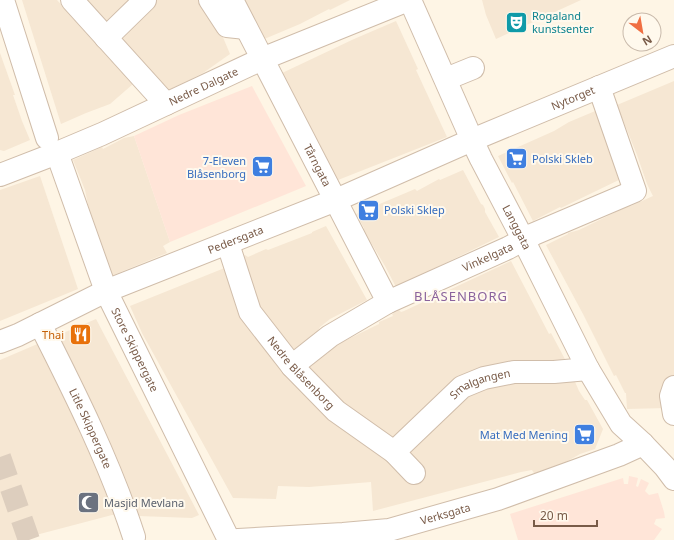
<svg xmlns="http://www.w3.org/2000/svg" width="674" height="540" font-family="'Noto Sans',sans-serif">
<rect width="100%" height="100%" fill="#fef5e5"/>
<!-- residential -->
<g fill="#f6e7d3">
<path d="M 22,0 L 57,0 L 133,84 L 110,104 L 86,113 L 61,124 Z"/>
<path d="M 85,0 L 135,0 L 108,26 Z"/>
<path d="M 155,0 L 202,0 L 222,35 L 230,54 L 203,73 L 167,91 L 119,35 Z"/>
<path d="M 239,0 L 350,0 L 330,10 L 329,9 L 300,24 L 262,40 Z"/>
<path d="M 482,0 L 581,0 L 496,39 L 486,15 Z"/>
<path d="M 396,21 L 418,69 L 416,70 L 447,137 L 338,180 L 280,74 L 354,39 Z"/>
<path d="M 0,53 L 15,95 L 13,95 L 22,121 L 30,140 L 4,151 L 0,150 Z"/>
<path d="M 674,81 L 674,395 L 667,408 L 627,409 L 626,393 L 625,393 L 616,375 L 614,376 L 583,314 L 546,245 L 568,234 L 568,233 L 579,230 L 626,207 L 631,206 L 653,196 L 647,184 L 637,155 L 617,105 Z"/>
<path d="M 600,109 L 625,177 L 561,208 L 560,207 L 533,221 L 513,182 L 512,183 L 498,156 L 554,131 L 569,122 Z"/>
<path d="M 134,136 L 170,242 L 163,246 L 167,253 L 111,276 L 91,220 L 85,190 L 73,160 L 102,147 L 103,149 L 124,138 Z"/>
<path d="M 463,170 L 481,204 L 483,205 L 485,209 L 485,212 L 499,237 L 396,287 L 385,266 L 370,241 L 368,242 L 362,230 L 364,228 L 356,214 L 415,189 L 417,191 L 439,179 L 440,180 Z"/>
<path d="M 40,176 L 78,289 L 0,321 L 0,190 Z"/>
<path d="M 326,226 L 367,300 L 330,319 L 320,327 L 313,340 L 336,345 L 379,324 L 379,322 L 393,316 L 392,314 L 399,310 L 401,312 L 404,311 L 511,261 L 549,334 L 551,333 L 567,363 L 579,391 L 585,400 L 587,400 L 603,429 L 595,449 L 580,454 L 540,477 L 537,478 L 532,470 L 521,472 L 373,511 L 371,482 L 309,487 L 278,486 L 276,499 L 233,498 L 142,333 L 130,306 L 227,267 L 245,255 L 248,257 L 266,249 L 268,250 L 312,233 L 312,232 Z"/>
<path d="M 96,319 L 199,515 L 192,518 L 112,515 L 17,540 L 0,540 L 0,360 Z"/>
</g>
<!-- commercial -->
<g fill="#ffe5d8">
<path d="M 252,86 L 306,186 L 170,242 L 134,136 L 179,115 Z"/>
<path d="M 629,476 L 638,478 L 636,486 L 638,487 L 641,479 L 649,483 L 645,491 L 649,495 L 658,493 L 664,512 L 665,518 L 656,519 L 654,524 L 662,529 L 654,540 L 518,540 L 510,514 L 623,478 L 624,484 L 628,484 Z"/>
</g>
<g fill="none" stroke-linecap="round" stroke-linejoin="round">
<!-- primary-tunnel -->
<path stroke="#ddcebe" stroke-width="22" stroke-dasharray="22 11" stroke-linecap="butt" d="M 0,457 L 29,540"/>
<defs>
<g id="minor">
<path d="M 3,0 L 47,138"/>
<path d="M 72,0 L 166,104"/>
<path d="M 210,0 L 227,26 L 246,28"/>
<path id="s1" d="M 232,0 L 388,302"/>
<path d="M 410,0 L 472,140"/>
<path d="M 106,38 L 145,0"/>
<path d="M 446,79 L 473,68"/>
<path id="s2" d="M 57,153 L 106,291 L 229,540"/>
<path id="s3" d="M 0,175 L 57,153 L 102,134 L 262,59 L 408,0"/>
<path id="s4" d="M 228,244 L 250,312 L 292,366 L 336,411 L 394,452 L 414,473"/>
<path id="s5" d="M 40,324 C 75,393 110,463 134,537"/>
<path id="s6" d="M 292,366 L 330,336 L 388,302 L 508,248 L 534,234 L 635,191 L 599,87"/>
<path d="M 674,387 L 671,396 L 674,414"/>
<path id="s7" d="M 394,452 L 462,387 L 484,378 L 514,372 L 554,372 L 588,369"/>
<path id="s8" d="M 238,540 L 343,534 L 389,530 L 498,499 L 619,455 L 643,444"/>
</g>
<g id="tertiary">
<path id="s9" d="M 472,140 L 481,159 L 523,239 L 588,369 L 621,424 L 643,444 L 665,467 L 674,479"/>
<path id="s10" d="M 0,342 L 18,335 L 106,291 L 336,200 L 472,140 L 674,56"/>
</g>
</defs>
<!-- minor casing -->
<use href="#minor" stroke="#d0bdaa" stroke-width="24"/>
<!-- tertiary casing -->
<use href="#tertiary" stroke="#d0bdaa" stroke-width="24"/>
<!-- minor -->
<use href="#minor" stroke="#fff" stroke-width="22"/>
<!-- tertiary -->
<use href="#tertiary" stroke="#fff" stroke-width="22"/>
</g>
<!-- icons -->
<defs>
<symbol id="theatre-square" viewBox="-11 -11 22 22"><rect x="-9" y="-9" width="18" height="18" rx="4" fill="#0f9aa8" stroke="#fff9ed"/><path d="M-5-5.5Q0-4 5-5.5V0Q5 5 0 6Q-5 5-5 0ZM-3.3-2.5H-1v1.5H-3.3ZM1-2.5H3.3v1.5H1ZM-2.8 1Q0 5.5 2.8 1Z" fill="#fff"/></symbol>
<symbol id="supermarket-square" viewBox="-11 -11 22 22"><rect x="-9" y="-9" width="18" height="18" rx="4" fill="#3f7fe0" stroke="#fff9ed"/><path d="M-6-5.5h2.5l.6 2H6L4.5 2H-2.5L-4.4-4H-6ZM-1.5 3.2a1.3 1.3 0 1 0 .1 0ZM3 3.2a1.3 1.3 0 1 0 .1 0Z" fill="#fff"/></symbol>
<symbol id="restaurant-square" viewBox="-11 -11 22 22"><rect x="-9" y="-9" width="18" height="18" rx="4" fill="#e8710a" stroke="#fff9ed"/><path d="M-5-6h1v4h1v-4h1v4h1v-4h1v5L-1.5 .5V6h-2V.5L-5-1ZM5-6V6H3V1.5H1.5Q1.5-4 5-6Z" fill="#fff"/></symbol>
<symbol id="mosque-square" viewBox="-11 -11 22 22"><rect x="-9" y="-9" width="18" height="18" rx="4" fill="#6b7280" stroke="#fff9ed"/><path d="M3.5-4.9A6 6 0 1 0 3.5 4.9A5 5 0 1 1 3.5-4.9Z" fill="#fff"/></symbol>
</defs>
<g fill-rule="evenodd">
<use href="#theatre-square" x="504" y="10" width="25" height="25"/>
<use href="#supermarket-square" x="504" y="146" width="25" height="25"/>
<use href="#supermarket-square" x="250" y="154" width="25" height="25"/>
<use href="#supermarket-square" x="356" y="198" width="25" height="25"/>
<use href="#restaurant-square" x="68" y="322" width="25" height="25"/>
<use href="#supermarket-square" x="572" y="422" width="25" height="25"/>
<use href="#mosque-square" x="76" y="490" width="25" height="25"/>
</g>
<g text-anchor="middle" stroke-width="4" stroke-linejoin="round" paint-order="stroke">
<!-- culture labels -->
<g font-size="11" fill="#0d838f" stroke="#fff9ed" text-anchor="start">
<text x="532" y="20">Rogaland<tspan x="532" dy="13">kunstsenter</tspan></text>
</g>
<!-- street labels -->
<g font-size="11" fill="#795b48" stroke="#fff9ed">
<text dy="4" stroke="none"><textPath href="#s3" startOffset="222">Nedre Dalgate</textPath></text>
<text dy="4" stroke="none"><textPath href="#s10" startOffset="623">Nytorget</textPath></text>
<text dy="4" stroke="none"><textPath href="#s1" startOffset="186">Tårngata</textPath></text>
<text dy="4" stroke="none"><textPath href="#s9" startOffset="98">Langgata</textPath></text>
<text dy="4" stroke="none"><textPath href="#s10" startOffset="257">Pedersgata</textPath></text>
<text dy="4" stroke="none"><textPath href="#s6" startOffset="225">Vinkelgata</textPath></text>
<text dy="4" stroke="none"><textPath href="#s2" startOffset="212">Store Skippergate</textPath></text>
<text dy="4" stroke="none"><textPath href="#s4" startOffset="151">Nedre Blåsenborg</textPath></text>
<text dy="4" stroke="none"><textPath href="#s7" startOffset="112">Smalgangen</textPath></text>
<text dy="4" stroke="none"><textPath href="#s5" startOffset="116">Litle Skippergate</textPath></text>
<text dy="4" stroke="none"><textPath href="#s8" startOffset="210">Verksgata</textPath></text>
</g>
<!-- shop labels -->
<g font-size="11" fill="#366cbe" stroke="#fff9ed" text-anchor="start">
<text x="532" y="163">Polski Skleb</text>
<text x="246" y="165" text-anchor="end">7-Eleven<tspan x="246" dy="13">Blåsenborg</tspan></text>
<text x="384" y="214">Polski Sklep</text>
<text x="568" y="439" text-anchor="end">Mat Med Mening</text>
</g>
<!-- food labels -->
<g font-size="11" fill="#c56008" stroke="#fff9ed" text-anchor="end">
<text x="64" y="339">Thai</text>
</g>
<!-- worship labels -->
<g font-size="11" fill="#5b616d" stroke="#fff9ed" text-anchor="start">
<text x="104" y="507">Masjid Mevlana</text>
</g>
<!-- quarter labels -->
<g font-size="13" letter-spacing="1" fill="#8b639d" stroke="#fff9ed">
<text x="461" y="301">BLÅSENBORG</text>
</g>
</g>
<!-- north arrow -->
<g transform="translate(642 32) rotate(149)"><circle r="19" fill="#fff9ed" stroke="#c9baab"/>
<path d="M0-3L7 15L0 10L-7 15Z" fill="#f06f42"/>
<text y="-6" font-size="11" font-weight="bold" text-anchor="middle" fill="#795b48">N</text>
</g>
<!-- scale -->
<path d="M534 520v6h63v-6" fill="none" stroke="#795b48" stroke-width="2"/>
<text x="540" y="520" font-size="12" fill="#795b48" stroke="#fff9ed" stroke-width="3" paint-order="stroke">20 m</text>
</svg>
